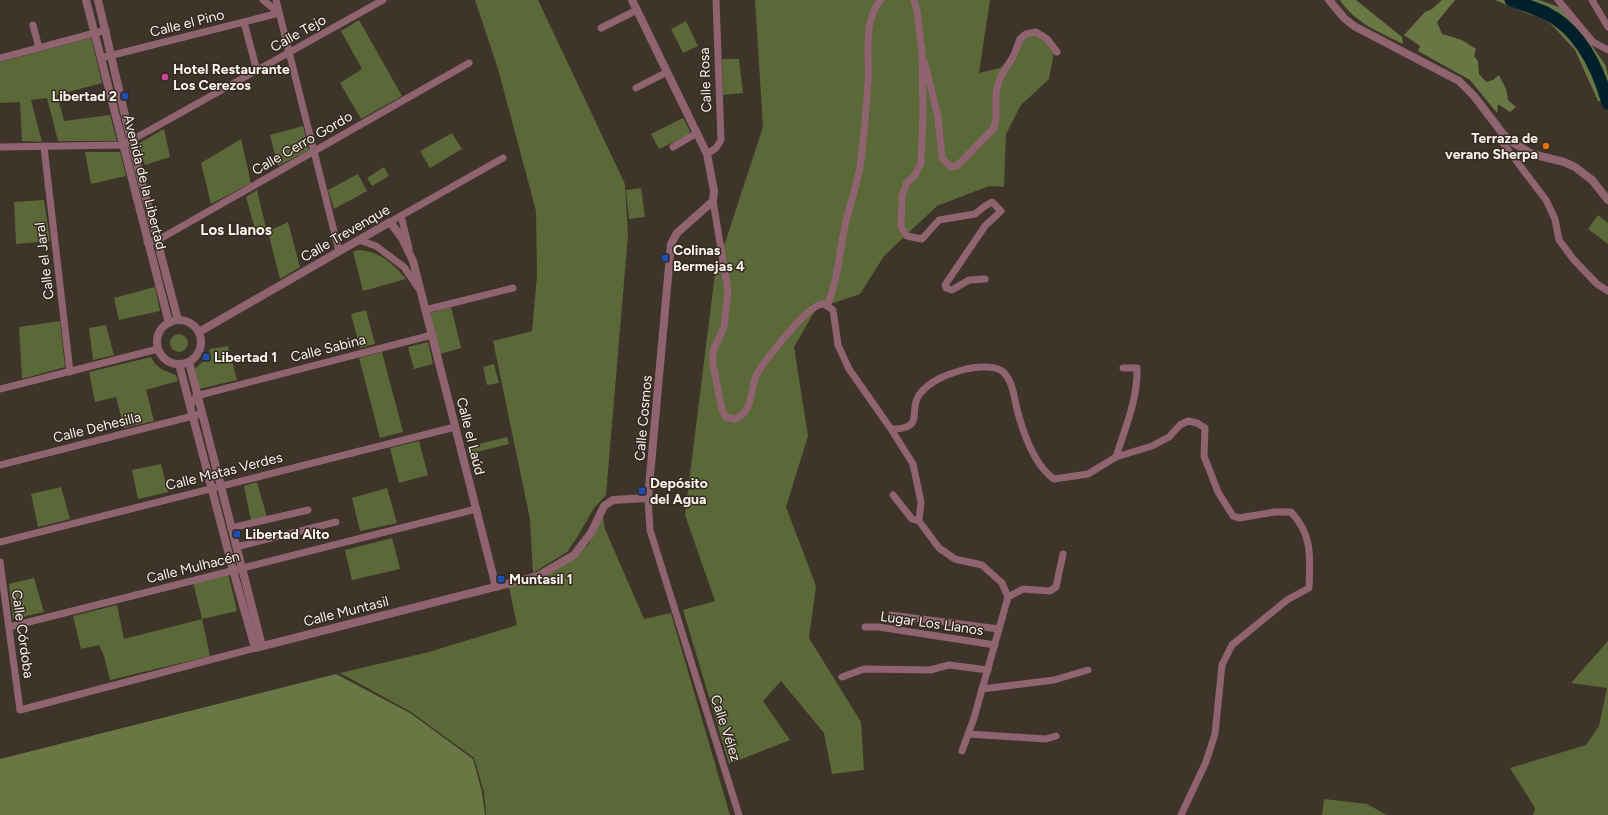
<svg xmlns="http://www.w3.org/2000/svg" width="1608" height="815" font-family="Figtree,sans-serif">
<rect width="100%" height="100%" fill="#3e342a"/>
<!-- green -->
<g fill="#5b6837">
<path d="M 475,0 L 538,0 L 625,184 L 628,235 L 606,495 L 594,508 L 578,536 L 567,552 L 533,573 L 530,519 L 493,341 L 532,331 L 537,275 L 536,211 L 498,69 Z"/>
<path d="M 755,0 L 990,0 L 979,73 L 1000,68 L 1010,58 L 1023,33 L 1044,32 L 1054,52 L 1049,79 L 1021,105 L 1006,134 L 1004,187 L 989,186 L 937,206 L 884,256 L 860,294 L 816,309 L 794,347 L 808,436 L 786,507 L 816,586 L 809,638 L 861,722 L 864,770 L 832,774 L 824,733 L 781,681 L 763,701 L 790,740 L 729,764 L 683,610 L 715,601 L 685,515 L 715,273 L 763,127 Z"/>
<path d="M 359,20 L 402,96 L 361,119 L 340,83 L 362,69 L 341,31 Z"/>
<path d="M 686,21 L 698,46 L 683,53 L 671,29 Z"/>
<path d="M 91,38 L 102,83 L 57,95 L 64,121 L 110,115 L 117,141 L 58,141 L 47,98 L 31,100 L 42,142 L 22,141 L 20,102 L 0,103 L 0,62 Z"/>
<path d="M 722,59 L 739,59 L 743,93 L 723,95 Z"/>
<path d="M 683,118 L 690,131 L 689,135 L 659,149 L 651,134 Z"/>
<path d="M 303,126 L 309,150 L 278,166 L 270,135 Z"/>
<path d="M 164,129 L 170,157 L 145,165 L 138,144 Z"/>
<path d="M 452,133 L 462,149 L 430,168 L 420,151 Z"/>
<path d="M 241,139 L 251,183 L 211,204 L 201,163 Z"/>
<path d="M 85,152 L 120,152 L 126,176 L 91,184 Z"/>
<path d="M 384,167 L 389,176 L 372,186 L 367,178 Z"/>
<path d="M 358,174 L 367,191 L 334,209 L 328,190 Z"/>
<path d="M 641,188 L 645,217 L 629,219 L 626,190 Z"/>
<path d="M 257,190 L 267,232 L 288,222 L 300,267 L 280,279 L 268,232 L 257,236 L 246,197 Z"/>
<path d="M 44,200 L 50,241 L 16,244 L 14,202 Z"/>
<path d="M 1598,215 L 1608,223 L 1608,244 L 1588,229 Z"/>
<path d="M 360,250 C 381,252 393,264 406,279 L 363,291 L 353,251 Z"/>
<path d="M 155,287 L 160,311 L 119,320 L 114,298 Z"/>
<path d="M 451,307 L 461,348 L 440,354 L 430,313 Z"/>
<path d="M 366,310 L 375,344 L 360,348 L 351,314 Z"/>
<path d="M 60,321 L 65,367 L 22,379 L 19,327 Z"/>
<path d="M 106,325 L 114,355 L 93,360 L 89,328 Z"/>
<circle cx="179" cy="343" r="9"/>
<path d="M 428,342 L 433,364 L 414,369 L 408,347 Z"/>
<path d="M 228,346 L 237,380 L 199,389 L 195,369 L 206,358 L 210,349 Z"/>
<path d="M 382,352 L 403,432 L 380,438 L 359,358 Z"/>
<path d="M 151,357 C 156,368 165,371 176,375 L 178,381 L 146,390 L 154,421 L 124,428 L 116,397 L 95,402 L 89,372 Z"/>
<path d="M 494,364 L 499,383 L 487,385 L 483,367 Z"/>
<path d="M 507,437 L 509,444 L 468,454 L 467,447 Z"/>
<path d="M 419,441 L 428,475 L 399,483 L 390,448 Z"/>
<path d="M 161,464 L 168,492 L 138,499 L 132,470 Z"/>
<path d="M 257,482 L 267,517 L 251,521 L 244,486 Z"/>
<path d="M 61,487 L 70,519 L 38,527 L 31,494 Z"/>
<path d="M 387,488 L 397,523 L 360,531 L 352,498 Z"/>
<path d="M 603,516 L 605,529 L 644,619 L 671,613 L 730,815 L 486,815 L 484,792 L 474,758 L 411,712 L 340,673 L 429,652 L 517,625 L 509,587 L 537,581 L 577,556 L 589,544 Z"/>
<path d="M 392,538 L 400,569 L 352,580 L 345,550 Z"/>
<path d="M 228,573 L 237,611 L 202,619 L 210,656 L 110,680 L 104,656 L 99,645 L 81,649 L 73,616 L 117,605 L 124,639 L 202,619 L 193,582 Z"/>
<path d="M 34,578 L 44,612 L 13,619 L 9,584 Z"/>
<path d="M 1608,641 L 1608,815 L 1533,815 L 1535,808 L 1510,768 L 1586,745 L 1599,726 L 1607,688 L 1571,683 Z"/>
<path d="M 1324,799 L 1367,804 L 1387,815 L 1322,815 Z"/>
</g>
<!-- forest -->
<g fill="#697744">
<path d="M 1340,0 L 1356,0 L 1402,37 L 1403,44 C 1379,32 1355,23 1340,0 Z"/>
<path d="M 1442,0 L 1455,0 L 1437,22 L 1442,34 L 1462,40 L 1476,49 L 1474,56 L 1478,61 L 1479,74 L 1486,82 L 1493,80 L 1499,75 L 1506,89 L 1508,100 L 1516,107 L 1510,112 L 1498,104 L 1497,113 L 1470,80 L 1418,51 L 1420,46 L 1404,35 L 1425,12 L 1432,9 Z"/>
<path d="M 1495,0 L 1539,0 L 1559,7 L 1577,24 L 1606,66 L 1608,76 L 1608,103 L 1598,101 L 1575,50 L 1552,25 L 1541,17 L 1531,15 Z"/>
<path d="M 336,674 L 410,713 L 473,759 L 482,792 L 485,815 L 0,815 L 0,759 Z"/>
</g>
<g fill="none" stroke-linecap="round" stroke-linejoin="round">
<!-- river -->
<path stroke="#00212b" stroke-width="13" d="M 1511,0 C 1522,4 1535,8 1546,13 C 1580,30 1598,68 1608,103"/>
<!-- minor -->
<g stroke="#906370" stroke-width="7">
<path d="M 263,0 L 279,13"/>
<path d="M 276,0 L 339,251"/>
<path d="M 914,0 L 917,11 L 922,51"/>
<path d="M 1558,0 L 1593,42 L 1608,50"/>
<path d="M 1592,0 L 1608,27"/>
<path d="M 244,22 L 257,71"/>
<path d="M 33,25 L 39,48"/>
<path d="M 601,28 L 637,10"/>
<path d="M 922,47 L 923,116 L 921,163 L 915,175 L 906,184 L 902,197 L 901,227 L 907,236 L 922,239 L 939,220 L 975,214 L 985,206 L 992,202 L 1001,211 L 985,226 L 945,285 L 946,288 L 952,290 L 969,280 L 985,279"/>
<path d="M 0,58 L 106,30"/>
<path d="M 101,58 L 279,13"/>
<path d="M 925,63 L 938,118 L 942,158 L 951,167 L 957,166 L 994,128 L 996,118 L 996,93 L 1000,78 L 1014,55 L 1020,39 L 1026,34 L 1036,32 L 1047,39 L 1057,52"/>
<path d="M 636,88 L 667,72"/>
<path d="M 1503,134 L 1502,142 L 1546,200 L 1555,219 L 1559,240 L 1574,260 L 1597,284 L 1608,291"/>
<path d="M 0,147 L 123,145 L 383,0"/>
<path d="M 44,147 L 70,372"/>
<path d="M 673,147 L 697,133"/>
<path d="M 707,154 L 716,148 L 721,140 L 716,0"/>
<path d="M 713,201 L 728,291 L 724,327 L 713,351 L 713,364 L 722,410 L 726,417 L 735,419 C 754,412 749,390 757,374 C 765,360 807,306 822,304 C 826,304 829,307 833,310 L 838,345 L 849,369 L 891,429 C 926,430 908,410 919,395 C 930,380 948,374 966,369 C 974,367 994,365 1002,371 C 1014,381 1014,400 1018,413 C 1024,435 1035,466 1054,479 L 1088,474 L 1116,457 L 1152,446 L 1169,437 L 1180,425 L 1188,421 L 1197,423 L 1205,428 L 1204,456 L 1218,492 L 1233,516 L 1239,518 L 1275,512 L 1291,512 C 1313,535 1310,558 1309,588 L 1287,600 L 1232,645 L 1222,665 L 1215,734 L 1206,762 L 1181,815"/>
<path d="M 401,216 L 409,248"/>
<path d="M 390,222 L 503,158"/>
<path d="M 359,240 L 376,246 L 404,267 L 419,289"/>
<path d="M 147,242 L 158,240 L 469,63"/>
<path d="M 827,306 C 838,280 839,253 845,226 C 849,206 857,187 860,167 C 864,139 866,111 868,82 C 870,57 862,21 881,0"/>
<path d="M 425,310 L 513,288"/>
<path d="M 0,389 L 158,349"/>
<path d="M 190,406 L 196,396 L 432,335"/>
<path d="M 891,429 L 913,464 L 921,502 L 919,521 L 939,548 L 955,559 L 982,565 L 1002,583 L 1008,597 L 974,718 L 962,751"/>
<path d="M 1116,457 C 1125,428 1138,399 1137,368 L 1123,368"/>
<path d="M 0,465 L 201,414"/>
<path d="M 893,495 L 912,519 L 919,521"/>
<path d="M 648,498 L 650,530 L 739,815"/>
<path d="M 231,528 L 308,510"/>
<path d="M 0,542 L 455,427"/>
<path d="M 236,547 L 336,522"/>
<path d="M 0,562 L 20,710 L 255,648"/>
<path d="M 1008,597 L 1023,589 L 1050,591 L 1056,587 L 1063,554"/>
<path d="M 891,615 L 999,629"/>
<path d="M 9,627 L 476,509"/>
<path d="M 865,627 L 879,627 L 995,645"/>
<path d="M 842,677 L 864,669 L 930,670 L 949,665 L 988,670"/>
<path d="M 982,689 L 1054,680 L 1088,670"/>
<path d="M 968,734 L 1046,739 L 1056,736"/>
</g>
<!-- tertiary -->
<g stroke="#906370" stroke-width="8">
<path d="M 86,0 L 169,323"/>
<path d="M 98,0 L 131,141 L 178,320"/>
<path d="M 1329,0 L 1344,18 L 1354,26 L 1459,81 L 1474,96 L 1503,134 L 1512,142 L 1532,154 L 1564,162 L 1575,167 L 1592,180 L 1608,200"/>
<circle cx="179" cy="342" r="22"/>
<path d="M 199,332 L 390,222 L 402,238 L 413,261 L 496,587"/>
<path d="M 189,362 L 262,646"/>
<path d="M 179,364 L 233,570 L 255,648 L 538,576 L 574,555 L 591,533 L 604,506 L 613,500 L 648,498 L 671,244 L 677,233 L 713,201 L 714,191 L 707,154 L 632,0"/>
</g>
</g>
<!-- markers -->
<circle fill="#d1479c" stroke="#342a20" stroke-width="1.5" cx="165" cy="77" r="4"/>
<g fill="#1a4fb4" stroke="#342a20" stroke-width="1.5">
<rect x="121" y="92" width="8" height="8" rx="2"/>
<rect x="661" y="254" width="8" height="8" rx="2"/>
<rect x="202" y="353" width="8" height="8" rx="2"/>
<rect x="638" y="487" width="8" height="8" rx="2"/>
<rect x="233" y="530" width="8" height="8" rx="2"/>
<rect x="497" y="575" width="8" height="8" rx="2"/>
</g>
<circle fill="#e8710a" stroke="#342a20" stroke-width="1.5" cx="1546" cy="146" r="4"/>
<g text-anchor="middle" stroke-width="3" stroke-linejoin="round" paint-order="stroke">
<!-- street labels -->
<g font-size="14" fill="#faf3ed" stroke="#342a20">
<text transform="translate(187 23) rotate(-14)" y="5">Calle el Pino</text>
<text transform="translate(298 33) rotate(-29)" y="5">Calle Tejo</text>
<text transform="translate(705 80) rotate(-92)" y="5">Calle Rosa</text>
<text transform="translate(302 143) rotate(-30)" y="5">Calle Cerro Gordo</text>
<text transform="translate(145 182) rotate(76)" y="5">Avenida de la Libertad</text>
<text transform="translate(345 233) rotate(-30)" y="5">Calle Trevenque</text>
<text transform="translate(44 261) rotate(-97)" y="5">Calle el Jaral</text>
<text transform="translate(328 348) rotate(-14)" y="5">Calle Sabina</text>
<text transform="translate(643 418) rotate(-85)" y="5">Calle Cosmos</text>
<text transform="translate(97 427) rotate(-14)" y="5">Calle Dehesilla</text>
<text transform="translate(471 436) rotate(76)" y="5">Calle el Laúd</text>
<text transform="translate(224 471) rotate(-14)" y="5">Calle Matas Verdes</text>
<text transform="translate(193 567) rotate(-14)" y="5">Calle Mulhacén</text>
<text transform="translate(346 611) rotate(-14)" y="5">Calle Muntasil</text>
<text transform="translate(932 623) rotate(8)" y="5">Lugar Los Llanos</text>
<text transform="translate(23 634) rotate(82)" y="5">Calle Córdoba</text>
<text transform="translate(726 728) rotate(72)" y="5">Calle Vélez</text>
</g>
<!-- poi labels -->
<g font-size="14" font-weight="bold" fill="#faf3ed" stroke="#342a20" text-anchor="start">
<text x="173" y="74">Hotel Restaurante<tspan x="173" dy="16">Los Cerezos</tspan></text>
<text x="117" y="101" text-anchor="end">Libertad 2</text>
<text x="1538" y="143" text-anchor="end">Terraza de<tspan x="1538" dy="16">verano Sherpa</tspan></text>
<text x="673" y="255">Colinas<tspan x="673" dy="16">Bermejas 4</tspan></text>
<text x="214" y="362">Libertad 1</text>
<text x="650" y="488">Depósito<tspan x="650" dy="16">del Agua</tspan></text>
<text x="245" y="539">Libertad Alto</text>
<text x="509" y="584">Muntasil 1</text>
</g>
<!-- neighbourhood labels -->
<g font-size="15" font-weight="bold" fill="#faf3ed" stroke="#342a20">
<text x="236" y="235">Los Llanos</text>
</g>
</g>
</svg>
